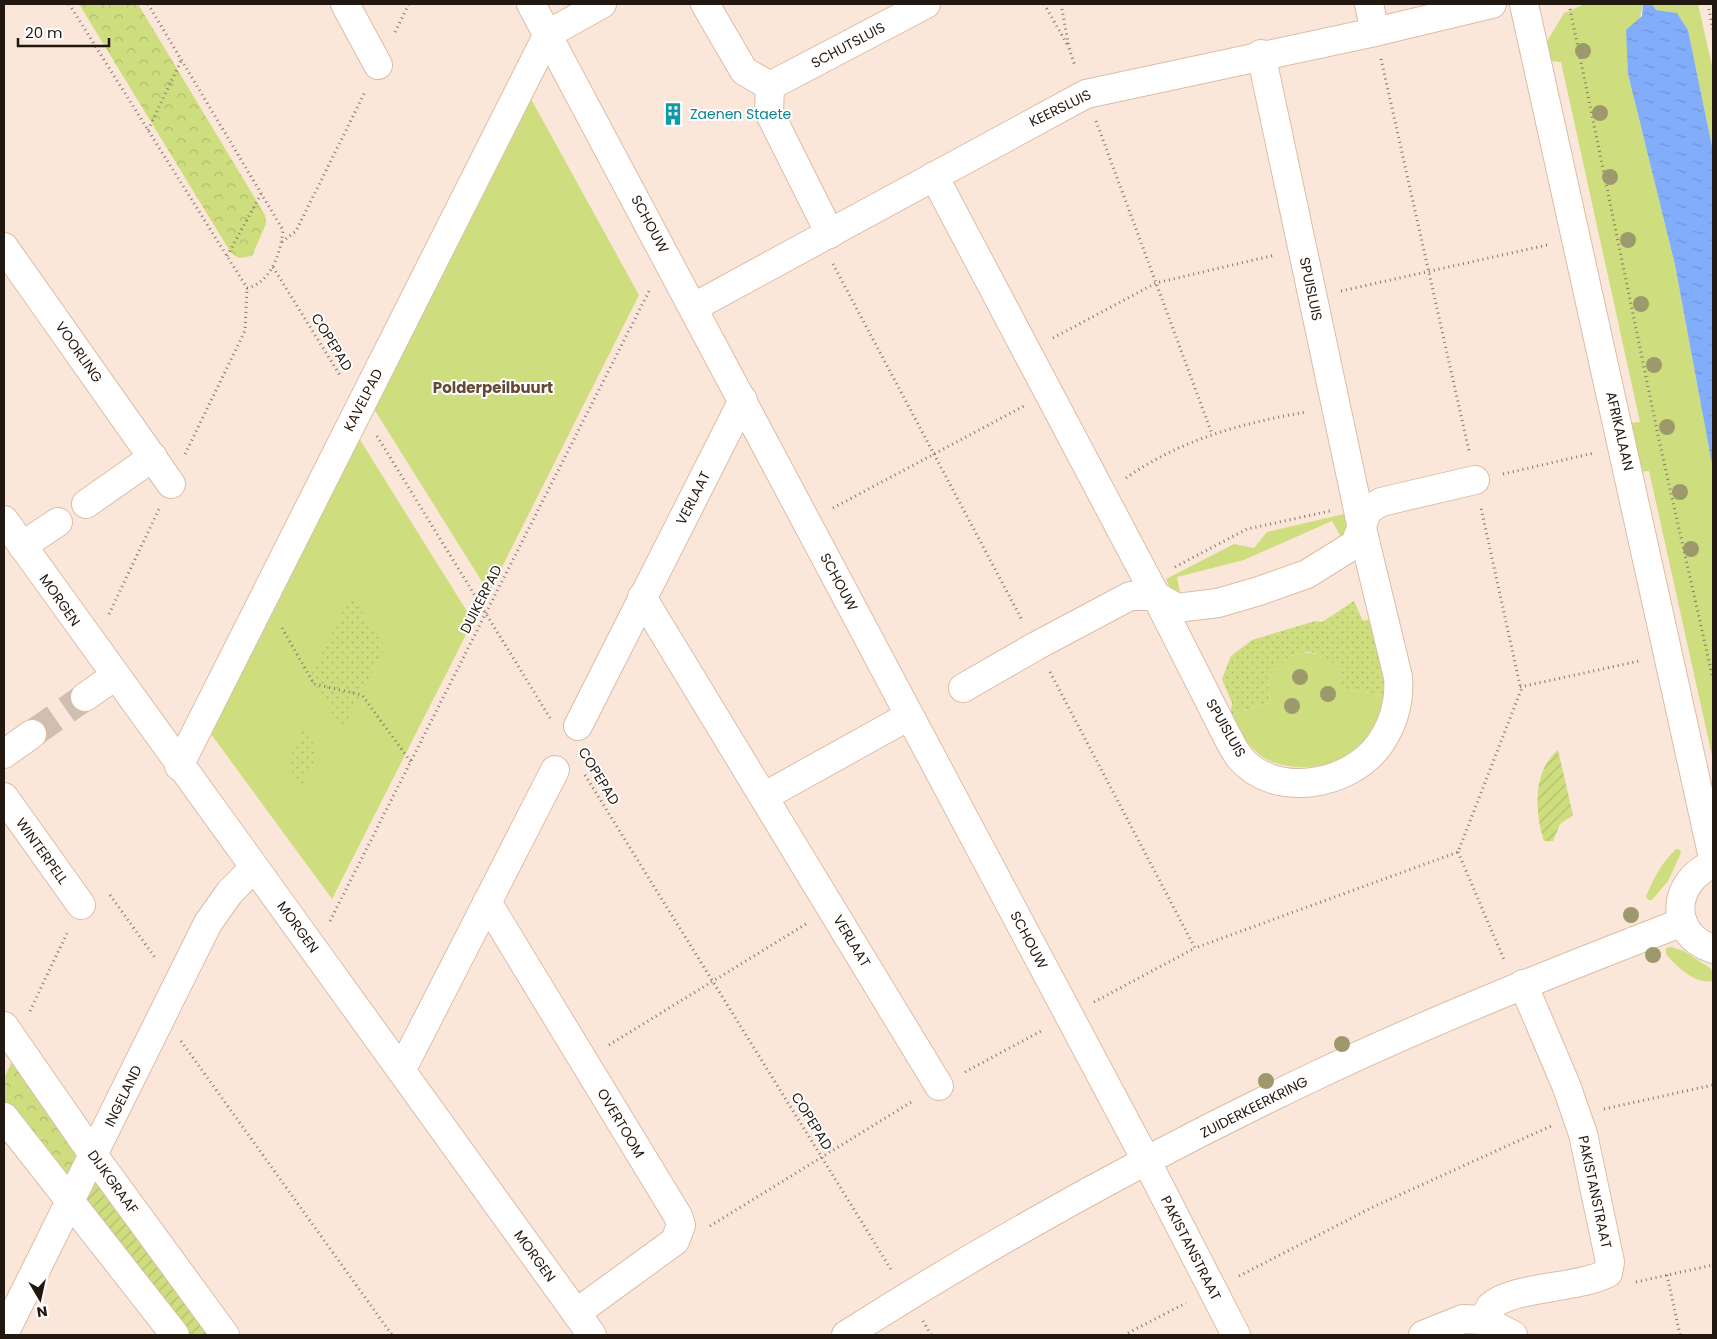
<svg xmlns="http://www.w3.org/2000/svg" width="1717" height="1339" font-family="Poppins,sans-serif">
<defs>
<pattern id="forest-crowns" width="20" height="18" patternUnits="userSpaceOnUse" patternTransform="scale(1.25)"><rect width="20" height="18" fill="#cede7f"/><path d="M2 6a3 3 0 1 1 6 0M12 15a3 3 0 1 1 6 0" fill="none" stroke="#b1be6d"/></pattern>
<pattern id="park-dots" width="8" height="8" patternUnits="userSpaceOnUse" patternTransform="scale(1.25)"><rect width="8" height="8" fill="#cede7f"/><path d="M2 2h.1M6 6h.1" fill="none" stroke="#b1be6d" stroke-width="1.8" stroke-linecap="round"/></pattern>
<pattern id="garden-furrows" width="10" height="10" patternUnits="userSpaceOnUse" patternTransform="scale(1.25)"><rect width="10" height="10" fill="#cede7f"/><path d="M-1 1l2-2M0 10L10 0M9 11l2-2" fill="none" stroke="#b1be6d"/></pattern>
<pattern id="water-ripples" width="26" height="14" patternUnits="userSpaceOnUse" patternTransform="scale(1.25)"><rect width="26" height="14" fill="#82adfa"/><path d="M2 4q2-2 4 0t4 0M15 11q2-2 4 0t4 0" fill="none" stroke="#7094d5"/></pattern>
</defs>
<rect width="100%" height="100%" fill="#fbe7d9"/>
<!-- grass -->
<g fill="#cede7f">
<path d="M 1585,4 L 1643,4 L 1628,74 L 1675,265 L 1713,470 L 1713,760 L 1649,471 L 1639,472 L 1629,423 L 1640,422 L 1561,62 L 1549,61 L 1546,43 L 1564,13 Z"/>
<path d="M 1652,4 L 1698,4 L 1713,70 L 1713,151 L 1688,30 L 1677,13 L 1656,10 Z"/>
<path d="M 530,97 L 639,295 L 489,593 L 374,409 Z"/>
<path d="M 357,435 L 473,621 L 332,899 L 208,730 Z"/>
<path d="M 1344,514 L 1347,533 L 1342,539 L 1332,521 L 1244,560 L 1177,577 L 1181,597 L 1173,596 L 1166,579 L 1234,544 L 1254,548 L 1267,532 Z"/>
<path d="M 1301,652 L 1323,655 L 1340,669 L 1343,689 L 1385,695 C 1383,706 1380,717 1374,728 C 1356,763 1305,776 1270,761 C 1252,753 1239,732 1230,716 L 1270,702 L 1268,677 L 1283,660 Z"/>
<path d="M 1676,849 L 1680,850 L 1681,853 L 1668,881 L 1652,900 L 1648,900 L 1646,896 C 1654,878 1661,863 1676,849 Z"/>
<path d="M 1671,947 L 1684,951 L 1710,968 L 1713,972 L 1713,981 C 1695,985 1676,966 1666,954 L 1666,948 Z"/>
</g>
<!-- forest -->
<g fill="url(#forest-crowns)">
<path d="M 79,4 L 138,4 L 265,215 L 266,224 L 252,256 L 239,258 L 231,253 Z"/>
<path d="M 16,1053 L 82,1146 L 63,1183 L 4,1111 L 4,1078 Z"/>
</g>
<!-- park -->
<g fill="url(#park-dots)">
<path d="M 351,595 L 385,647 L 343,730 L 309,679 Z"/>
<path d="M 1354,601 L 1363,621 L 1373,618 L 1388,674 L 1385,695 L 1342,689 L 1340,669 C 1310,643 1293,648 1268,677 L 1270,702 L 1230,716 L 1232,703 L 1222,679 L 1231,656 L 1252,640 L 1315,621 L 1322,622 Z"/>
<path d="M 303,729 L 319,751 L 301,787 L 287,764 Z"/>
</g>
<!-- garden -->
<g fill="url(#garden-furrows)">
<path d="M 1558,750 L 1573,815 L 1560,824 L 1553,841 L 1544,841 C 1535,814 1532,771 1558,750 Z"/>
<path d="M 99,1176 L 215,1335 L 184,1335 L 84,1205 Z"/>
</g>
<!-- water -->
<path fill="url(#water-ripples)" d="M 1643,4 L 1652,4 L 1656,10 L 1677,13 L 1688,30 L 1713,151 L 1713,470 L 1675,265 L 1628,74 L 1626,30 L 1642,16 Z"/>
<g fill="none" stroke-linecap="round" stroke-linejoin="round">
<!-- minor-tunnel -->
<path stroke="#d0beb1" stroke-width="28" stroke-dasharray="28 14" stroke-linecap="butt" d="M 32,734 L 85,697"/>
<defs>
<g id="minor">
<path d="M 345,4 L 378,65"/>
<path d="M 531,4 L 1146,1160 L 1236,1335"/>
<path d="M 705,4 L 744,71 L 770,86 L 769,112 L 830,234"/>
<path d="M 1369,4 L 1375,32"/>
<path d="M 1524,4 L 1713,858"/>
<path d="M 770,86 L 926,4"/>
<path d="M 934,176 L 1156,596 L 1228,738 C 1232,745 1235,752 1240,758 C 1275,799 1349,786 1379,745 C 1394,724 1400,702 1398,677 L 1361,524 L 1261,54"/>
<path d="M 4,247 L 171,484"/>
<path d="M 694,307 L 1086,94 L 1375,32 L 1492,4"/>
<path d="M 86,504 L 153,457"/>
<path d="M 4,520 L 592,1335"/>
<path d="M 22,546 L 58,522"/>
<path d="M 642,597 L 939,1086"/>
<path d="M 963,688 L 1036,646 L 1130,596 L 1156,596 L 1177,608 L 1218,603 L 1259,591 L 1307,574 L 1355,544 L 1368,510 L 1381,502 L 1475,480"/>
<path d="M 85,697 L 115,676"/>
<path d="M 578,726 L 743,400"/>
<path d="M 4,754 L 32,734"/>
<path d="M 179,766 L 548,34 L 602,4"/>
<path d="M 765,796 L 909,716"/>
<path d="M 4,797 L 81,905"/>
<path d="M 1713,864 C 1672,881 1667,934 1713,949"/>
<path d="M 487,902 L 678,1216 L 681,1225 L 675,1241 L 576,1313"/>
<path d="M 4,1026 L 94,1156 L 225,1335"/>
<path d="M 402,1069 L 555,770"/>
<path d="M 4,1117 L 175,1335"/>
<path d="M 1484,1320 C 1486,1316 1488,1309 1491,1306 C 1514,1286 1577,1289 1608,1273 L 1610,1262 L 1583,1134 L 1566,1085 L 1523,984"/>
<path d="M 4,1334 L 208,923 L 230,892 L 254,868"/>
<path d="M 846,1335 C 997,1239 1153,1153 1315,1076 C 1435,1019 1559,970 1683,922"/>
<path d="M 1423,1335 L 1463,1319 L 1484,1320 L 1513,1335"/>
</g>
</defs>
<!-- minor casing -->
<use href="#minor" stroke="#dcbda5" stroke-width="30"/>
<!-- path -->
<g stroke="#86776c" stroke-width="3" stroke-dasharray="1 4" stroke-linecap="butt">
<path d="M 69,4 L 247,288 C 271,283 281,252 283,230 L 148,4"/>
<path d="M 1044,4 L 1067,44"/>
<path d="M 1061,4 L 1069,48 L 1075,66"/>
<path d="M 1569,4 L 1659,440 L 1713,679"/>
<path d="M 1708,4 L 1713,30"/>
<path d="M 395,32 L 409,4"/>
<path d="M 1381,59 L 1469,451"/>
<path d="M 1096,121 L 1212,434"/>
<path d="M 148,130 L 181,61"/>
<path d="M 282,242 L 296,231 L 365,92"/>
<path d="M 227,256 L 261,194"/>
<path d="M 833,264 L 1022,620"/>
<path d="M 273,267 L 341,377"/>
<path d="M 1341,291 L 1547,245"/>
<path d="M 1053,338 L 1156,283 L 1275,255"/>
<path d="M 377,436 L 550,718"/>
<path d="M 185,454 L 245,331 L 247,288"/>
<path d="M 1503,474 L 1594,453"/>
<path d="M 1126,478 C 1180,440 1242,423 1306,412"/>
<path d="M 833,508 L 1024,406"/>
<path d="M 1175,567 L 1247,529 L 1330,511"/>
<path d="M 109,614 L 159,509"/>
<path d="M 282,628 L 314,684 L 362,695 L 411,762"/>
<path d="M 1050,672 L 1195,948 L 1458,852 L 1521,690 L 1481,508"/>
<path d="M 1520,687 L 1639,661"/>
<path d="M 585,775 L 892,1271"/>
<path d="M 1458,852 L 1505,962"/>
<path d="M 110,895 L 156,959"/>
<path d="M 330,921 L 649,291"/>
<path d="M 1094,1002 L 1195,948"/>
<path d="M 30,1011 L 68,931"/>
<path d="M 181,1041 L 392,1335"/>
<path d="M 609,1045 L 806,924"/>
<path d="M 965,1072 L 1043,1030"/>
<path d="M 1604,1109 L 1713,1085"/>
<path d="M 710,1226 L 913,1101"/>
<path d="M 1667,1275 L 1680,1335"/>
<path d="M 1239,1276 L 1373,1207 L 1551,1126"/>
<path d="M 1636,1282 L 1713,1265"/>
<path d="M 923,1321 L 931,1335"/>
<path d="M 1128,1333 L 1186,1303"/>
</g>
<!-- minor -->
<use href="#minor" stroke="#fff" stroke-width="28"/>
</g>
<!-- trees -->
<g fill="#9d996c">
<circle cx="1583" cy="51" r="8"/>
<circle cx="1600" cy="113" r="8"/>
<circle cx="1610" cy="177" r="8"/>
<circle cx="1628" cy="240" r="8"/>
<circle cx="1641" cy="304" r="8"/>
<circle cx="1654" cy="365" r="8"/>
<circle cx="1667" cy="427" r="8"/>
<circle cx="1680" cy="492" r="8"/>
<circle cx="1691" cy="549" r="8"/>
<circle cx="1300" cy="677" r="8"/>
<circle cx="1328" cy="694" r="8"/>
<circle cx="1292" cy="706" r="8"/>
<circle cx="1631" cy="915" r="8"/>
<circle cx="1653" cy="955" r="8"/>
<circle cx="1342" cy="1044" r="8"/>
<circle cx="1266" cy="1081" r="8"/>
</g>
<!-- icons -->
<defs>
<symbol id="building-bare" viewBox="-9 -9 18 18"><path d="M-4-6H4V6H1V3H-1V6H-4ZM-2.5-4.3h1.7v1.8h-1.7ZM.8-4.3h1.7v1.8H.8ZM-2.5-1h1.7V.8h-1.7ZM.8-1h1.7V.8H.8Z" fill="#0f9aa8" stroke="#fff" stroke-width="2.5" paint-order="stroke"/></symbol>
</defs>
<g fill-rule="evenodd">
<use href="#building-bare" x="657" y="98" width="32" height="32"/>
</g>
<g text-anchor="middle" stroke-width="4" stroke-linejoin="round" paint-order="stroke">
<!-- street labels -->
<g font-size="14" fill="#23180f" stroke="#fff">
<text transform="translate(848 45) rotate(-28)" y="5">SCHUTSLUIS</text>
<text transform="translate(1060 108) rotate(-26)" y="5">KEERSLUIS</text>
<text transform="translate(650 224) rotate(62)" y="5">SCHOUW</text>
<text transform="translate(1311 289) rotate(78)" y="5">SPUISLUIS</text>
<text transform="translate(332 342) rotate(58)" y="5">COPEPAD</text>
<text transform="translate(79 352) rotate(55)" y="5">VOORLING</text>
<text transform="translate(363 400) rotate(-63)" y="5">KAVELPAD</text>
<text transform="translate(1620 431) rotate(77)" y="5">AFRIKALAAN</text>
<text transform="translate(693 498) rotate(-63)" y="5">VERLAAT</text>
<text transform="translate(839 582) rotate(62)" y="5">SCHOUW</text>
<text transform="translate(481 599) rotate(-63)" y="5">DUIKERPAD</text>
<text transform="translate(60 600) rotate(55)" y="5">MORGEN</text>
<text transform="translate(1226 728) rotate(60)" y="5">SPUISLUIS</text>
<text transform="translate(599 776) rotate(58)" y="5">COPEPAD</text>
<text transform="translate(42 851) rotate(54)" y="5">WINTERPELL</text>
<text transform="translate(298 927) rotate(54)" y="5">MORGEN</text>
<text transform="translate(1029 940) rotate(62)" y="5">SCHOUW</text>
<text transform="translate(852 941) rotate(59)" y="5">VERLAAT</text>
<text transform="translate(123 1096) rotate(-64)" y="5">INGELAND</text>
<text transform="translate(1254 1107) rotate(-27)" y="5">ZUIDERKEERKRING</text>
<text transform="translate(812 1121) rotate(58)" y="5">COPEPAD</text>
<text transform="translate(621 1123) rotate(59)" y="5">OVERTOOM</text>
<text transform="translate(113 1182) rotate(54)" y="5">DIJKGRAAF</text>
<text transform="translate(1595 1192) rotate(78)" y="5">PAKISTANSTRAAT</text>
<text transform="translate(1191 1248) rotate(63)" y="5">PAKISTANSTRAAT</text>
<text transform="translate(535 1256) rotate(54)" y="5">MORGEN</text>
</g>
<!-- culture labels -->
<g font-size="14" fill="#0d838f" stroke="#fff" text-anchor="start">
<text x="690" y="119">Zaenen Staete</text>
</g>
<!-- neighbourhood labels -->
<g font-size="15" font-weight="bold" fill="#644a35" stroke="#fff">
<text x="493" y="393">Polderpeilbuurt</text>
</g>
</g>
<!-- border -->
<rect width="1717" height="1339" fill="none" stroke="#23180f" stroke-width="10"/>
<!-- north arrow -->
<g transform="translate(40 1299) rotate(171)" stroke="#ffffff" stroke-width="4" paint-order="stroke">
<path d="M0-4L9 19L0 12L-9 19Z" fill="#23180f"/>
<text y="-8" font-size="14" font-weight="bold" text-anchor="middle" fill="#23180f">N</text>
</g>
<!-- scale -->
<path d="M18 38v8h91v-8" fill="none" stroke="#23180f" stroke-width="2.5"/>
<text x="25" y="38" font-size="15" fill="#23180f" stroke="#ffffff" stroke-width="4" paint-order="stroke">20 m</text>
</svg>
